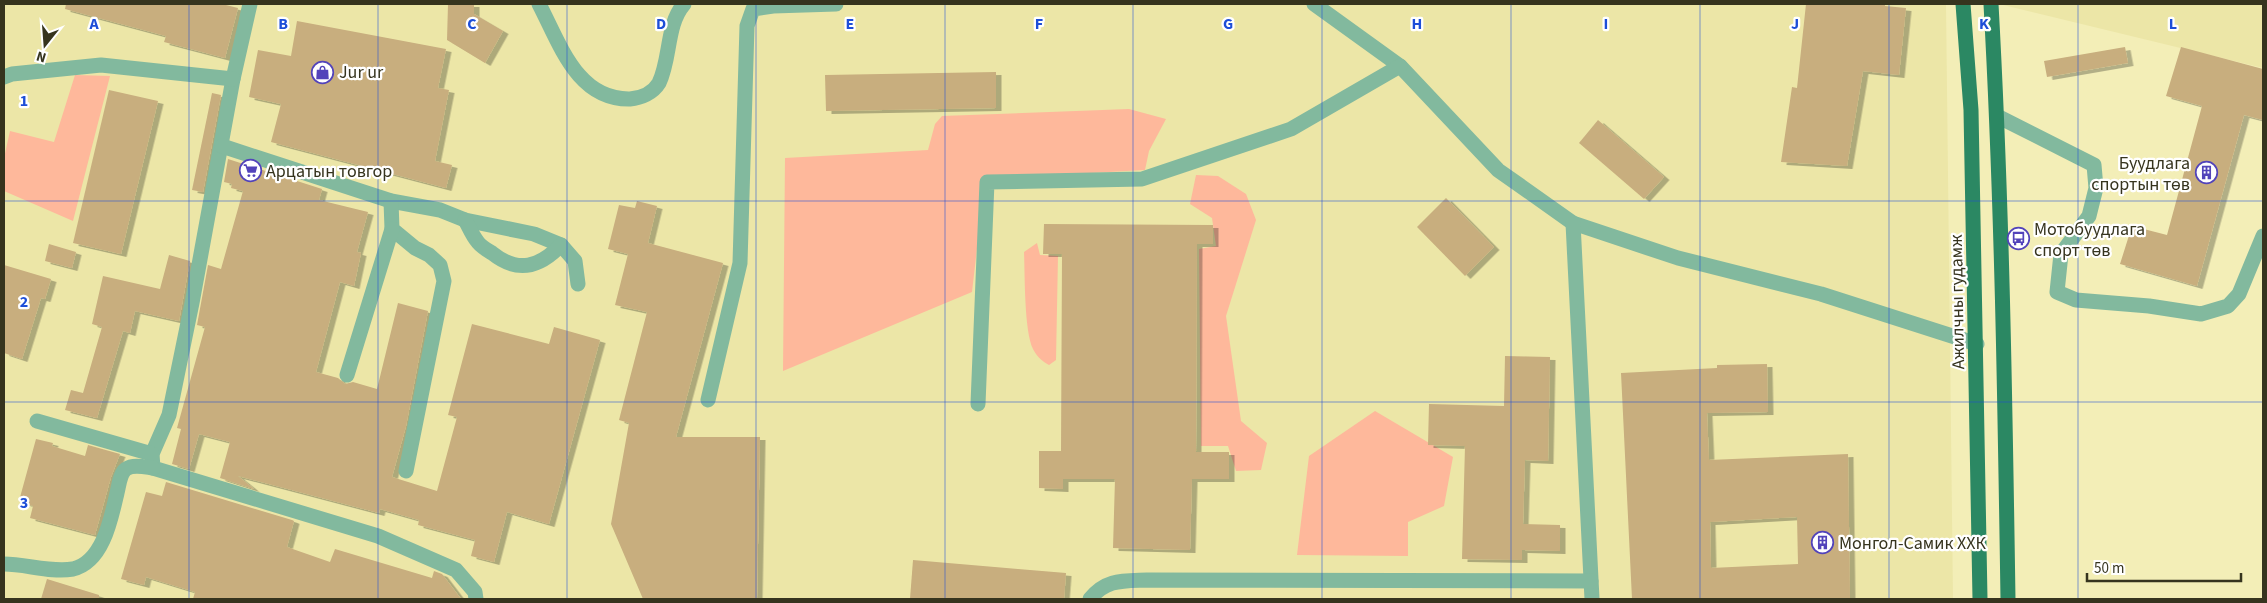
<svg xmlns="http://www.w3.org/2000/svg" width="2267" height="603" font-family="'Source Sans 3',sans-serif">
<defs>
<filter id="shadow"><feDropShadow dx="5.5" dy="3" stdDeviation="0" flood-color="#0004"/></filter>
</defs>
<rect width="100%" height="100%" fill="#f3eeb7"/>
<!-- built -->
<g fill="#ece6a7">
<path d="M 4,4 L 1946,4 L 1953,599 L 4,599 Z"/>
<path d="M 1999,4 L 2263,4 L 2263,68 Z"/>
</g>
<!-- green -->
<g fill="#feb89b">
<path d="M 75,75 L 110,76 L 73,221 L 4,191 L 4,158 L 10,131 L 54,142 Z"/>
<path d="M 1129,109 L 1166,119 L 1149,151 L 1145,170 L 985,179 L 972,292 L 783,371 L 785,158 L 928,150 L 935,124 L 942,116 Z"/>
<path d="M 1196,175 L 1218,176 L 1246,194 L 1256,220 L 1226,316 L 1241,421 L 1267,443 L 1261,470 L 1236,471 L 1228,446 L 1201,446 L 1199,249 L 1216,246 L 1212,218 L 1190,204 Z"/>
<path d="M 1037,243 L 1040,255 L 1058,256 L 1056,360 L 1049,365 C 1042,361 1037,357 1033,349 C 1024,330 1025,275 1024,252 Z"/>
<path d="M 1375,411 L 1453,457 L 1444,506 L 1408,522 L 1408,556 L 1297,555 L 1309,456 Z"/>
</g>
<!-- building -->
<g fill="#c8ae7e" fill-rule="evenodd" filter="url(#shadow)">
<path d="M 66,4 L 222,4 L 238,8 L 225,58 L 164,42 L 166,36 L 65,9 Z"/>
<path d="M 448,4 L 474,4 L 474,14 L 503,31 L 485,63 L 447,40 Z"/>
<path d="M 1806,4 L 1885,4 L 1885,6 L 1906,8 L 1899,75 L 1863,71 L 1847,166 L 1781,162 L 1792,87 L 1797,88 Z"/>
<path d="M 297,21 L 446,49 L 438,88 L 449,90 L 435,161 L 452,165 L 446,188 L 271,142 L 281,104 L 249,97 L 258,50 L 291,56 Z"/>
<path d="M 2125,47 L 2128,63 L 2047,77 L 2044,61 Z"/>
<path d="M 2181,47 L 2263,69 L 2263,120 L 2244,115 L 2197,286 L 2120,264 L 2132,226 L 2167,235 L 2202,106 L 2166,96 Z"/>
<path d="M 996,72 L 996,108 L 826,111 L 825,75 Z"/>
<path d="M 109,90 L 158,101 L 121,254 L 73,243 Z"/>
<path d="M 212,93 L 221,95 L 203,192 L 192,190 Z"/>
<path d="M 1598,120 L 1664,177 L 1644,199 L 1579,143 Z"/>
<path d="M 228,159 L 322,189 L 319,200 L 368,212 L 357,252 L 361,253 L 354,286 L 340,282 L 316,372 L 338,378 L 345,384 L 353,382 L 377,389 L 398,303 L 428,311 L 406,426 L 392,477 L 437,491 L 457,417 L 448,415 L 472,324 L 549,344 L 554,327 L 600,340 L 549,524 L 507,512 L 494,562 L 471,556 L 475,540 L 418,525 L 419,520 L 380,509 L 379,513 L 238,476 L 254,489 L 220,478 L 230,442 L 199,434 L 189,469 L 172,464 L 181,429 L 177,428 L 205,327 L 197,325 L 208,265 L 221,269 L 243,191 L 231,188 L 232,184 L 224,182 Z"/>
<path d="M 1446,198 L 1494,247 L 1465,276 L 1417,227 Z"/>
<path d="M 637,201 L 657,206 L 648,243 L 723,263 L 676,437 L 760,437 L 757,599 L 643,599 L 611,524 L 629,423 L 619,420 L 647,312 L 615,305 L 628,254 L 608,249 L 619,205 L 635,208 Z"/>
<path d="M 1044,224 L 1213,225 L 1213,244 L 1197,244 L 1196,452 L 1229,452 L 1229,479 L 1192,479 L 1190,550 L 1113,548 L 1115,479 L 1063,479 L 1063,489 L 1039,488 L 1039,451 L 1061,451 L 1062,254 L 1043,254 Z"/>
<path d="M 49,244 L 76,252 L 72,268 L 45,261 Z"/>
<path d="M 169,255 L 190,261 L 179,321 L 135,311 L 130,333 L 123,331 L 97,418 L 65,410 L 71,390 L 83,393 L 102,327 L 92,324 L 103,276 L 160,289 Z"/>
<path d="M 4,265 L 51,279 L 45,299 L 41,298 L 22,359 L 4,353 Z"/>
<path d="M 1505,356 L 1550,357 L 1548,461 L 1525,460 L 1523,524 L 1560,525 L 1560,551 L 1522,550 L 1522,560 L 1462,559 L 1465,446 L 1428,445 L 1429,404 L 1504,406 Z"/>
<path d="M 1767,364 L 1768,412 L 1707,413 L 1709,460 L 1848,454 L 1850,599 L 1632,599 L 1621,373 L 1717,368 L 1717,365 ZM 1797,517 L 1798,564 L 1711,568 L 1710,522 Z"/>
<path d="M 36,439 L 53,443 L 52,446 L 85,456 L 88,445 L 120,454 L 111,477 L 95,535 L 30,518 L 33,506 L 19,501 Z"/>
<path d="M 166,482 L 292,520 L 294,521 L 287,547 L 330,562 L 335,549 L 432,578 L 434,571 L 442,574 L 461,599 L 193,599 L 195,592 L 146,577 L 144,585 L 121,579 L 146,492 L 162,496 Z"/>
<path d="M 913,560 L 1066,573 L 1064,599 L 910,599 Z"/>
<path d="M 47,579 L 99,595 L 99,599 L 41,599 Z"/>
</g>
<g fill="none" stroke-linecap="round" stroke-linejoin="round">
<!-- minor -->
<g stroke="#82b99e" stroke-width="15">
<path d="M 250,4 L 233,79 L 192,303 L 169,415 L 152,454 L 153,468 L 378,536 L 456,570 L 475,592 L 476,599"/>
<path d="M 539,4 C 560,44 577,100 630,99 C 641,98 653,93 659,83 C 671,58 666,25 684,4"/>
<path d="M 1314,4 L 1400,66 L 1498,170 L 1573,223 L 1678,258 L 1821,294 L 1977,344"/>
<path d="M 4,77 L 12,74 L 101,65 L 233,79"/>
<path d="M 1997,116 L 2094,165 L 2096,188 L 2089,216 L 2061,254 L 2057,292 L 2076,300 L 2149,306 L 2201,314 L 2228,306 L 2239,294 L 2263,236"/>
<path d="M 222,146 L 391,201 L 440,210 L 465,220 L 534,234 L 561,245 L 575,261 L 578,284"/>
<path d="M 391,201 L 392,229 L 415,248 L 429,255 L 440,265 L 444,281 L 406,471"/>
<path d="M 465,220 C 469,227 472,235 477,241 C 480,246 487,250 492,253 C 518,274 540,267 561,245"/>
<path d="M 1573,223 L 1592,599"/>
<path d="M 347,375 L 392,229"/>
<path d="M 708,400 L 740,263 L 747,26 L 753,9 L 773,6 L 836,4"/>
<path d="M 978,404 L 987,182 L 1142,179 L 1291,129 L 1400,66"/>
<path d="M 37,421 L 152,454"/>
<path d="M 4,564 C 26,564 51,573 73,569 C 103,562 111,519 117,493 C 119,485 120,473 126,469 C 133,464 145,467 153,468"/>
<path d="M 1090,599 C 1106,579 1123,581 1147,580 L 1591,581"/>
</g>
<!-- major -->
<g stroke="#2b8863" stroke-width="15">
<path d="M 1963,4 L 1971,110 L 1980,599"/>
<path d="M 1991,4 C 2002,202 2005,401 2008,599"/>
</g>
</g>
<!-- grid -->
<path fill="none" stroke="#1d4ed8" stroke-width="1" stroke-opacity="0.55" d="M 189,4 L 189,599M 378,4 L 378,599M 567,4 L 567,599M 756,4 L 756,599M 945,4 L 945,599M 1133,4 L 1133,599M 1322,4 L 1322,599M 1511,4 L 1511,599M 1700,4 L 1700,599M 1889,4 L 1889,599M 2078,4 L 2078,599M 4,201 L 2263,201M 4,402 L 2263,402"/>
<!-- icons -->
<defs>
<symbol id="shop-ring" viewBox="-11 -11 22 22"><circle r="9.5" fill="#fff" stroke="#5243ba" stroke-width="1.5"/><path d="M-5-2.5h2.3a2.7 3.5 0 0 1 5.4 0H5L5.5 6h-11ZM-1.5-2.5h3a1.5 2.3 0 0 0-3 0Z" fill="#5243ba"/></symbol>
<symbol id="supermarket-ring" viewBox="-11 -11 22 22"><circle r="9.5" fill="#fff" stroke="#5243ba" stroke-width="1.5"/><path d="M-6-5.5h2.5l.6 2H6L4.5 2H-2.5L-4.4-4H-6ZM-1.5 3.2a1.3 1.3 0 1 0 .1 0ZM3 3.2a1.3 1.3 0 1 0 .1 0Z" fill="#5243ba"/></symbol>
<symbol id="building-ring" viewBox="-11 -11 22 22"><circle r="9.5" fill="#fff" stroke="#5243ba" stroke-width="1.5"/><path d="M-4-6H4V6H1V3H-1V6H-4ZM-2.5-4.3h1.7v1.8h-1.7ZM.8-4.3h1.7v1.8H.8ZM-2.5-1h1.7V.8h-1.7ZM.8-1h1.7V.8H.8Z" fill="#5243ba"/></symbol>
<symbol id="bus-ring" viewBox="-11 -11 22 22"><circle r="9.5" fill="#fff" stroke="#5243ba" stroke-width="1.5"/><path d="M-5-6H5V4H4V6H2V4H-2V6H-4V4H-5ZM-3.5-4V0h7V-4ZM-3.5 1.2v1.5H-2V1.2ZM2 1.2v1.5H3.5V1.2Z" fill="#5243ba"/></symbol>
</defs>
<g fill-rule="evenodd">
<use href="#shop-ring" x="310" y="60" width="25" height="25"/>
<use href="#supermarket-ring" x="238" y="158" width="25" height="25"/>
<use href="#building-ring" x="2194" y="160" width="25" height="25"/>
<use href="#bus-ring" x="2006" y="226" width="25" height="25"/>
<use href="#building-ring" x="1810" y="530" width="25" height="25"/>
</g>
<g text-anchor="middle" stroke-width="4.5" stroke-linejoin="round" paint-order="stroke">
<!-- poi labels -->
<g font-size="18" fill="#36341e" stroke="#fff" text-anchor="start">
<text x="339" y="78">Jur ur</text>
<text x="2190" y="169" text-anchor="end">Буудлага<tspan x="2190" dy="21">спортын төв</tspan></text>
<text x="266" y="177">Арцатын товгор</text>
<text x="2034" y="235">Мотобуудлага<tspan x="2034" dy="21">спорт төв</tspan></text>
<text x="1839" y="549">Монгол-Самик ХХК</text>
</g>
<!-- street labels -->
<g font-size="18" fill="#36341e" stroke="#fff">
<text transform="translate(1957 302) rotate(-91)" y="6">Ажилчны гудамж</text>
</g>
</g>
<g font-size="16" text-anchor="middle" font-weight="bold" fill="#1d4ed8" stroke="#fff" stroke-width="4.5" stroke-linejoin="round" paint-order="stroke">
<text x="94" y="29">A</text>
<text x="283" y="29">B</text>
<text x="472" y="29">C</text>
<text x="661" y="29">D</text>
<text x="850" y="29">E</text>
<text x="1039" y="29">F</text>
<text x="1228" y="29">G</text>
<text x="1417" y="29">H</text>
<text x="1606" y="29">I</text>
<text x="1795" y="29">J</text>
<text x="1984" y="29">K</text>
<text x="2173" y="29">L</text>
<text x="24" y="106">1</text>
<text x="24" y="307">2</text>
<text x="24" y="508">3</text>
</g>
<!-- border -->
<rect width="2267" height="603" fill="none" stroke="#36341e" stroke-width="10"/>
<!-- north arrow -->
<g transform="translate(45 45) rotate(197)" stroke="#ffffff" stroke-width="4" paint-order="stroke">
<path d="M0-4L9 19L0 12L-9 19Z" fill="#36341e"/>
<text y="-8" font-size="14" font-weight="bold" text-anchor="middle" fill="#36341e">N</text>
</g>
<!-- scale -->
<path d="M2087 573v8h154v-8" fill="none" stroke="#36341e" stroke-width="2.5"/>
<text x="2094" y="573" font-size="15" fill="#36341e" stroke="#ffffff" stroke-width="4" paint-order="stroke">50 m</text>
</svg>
